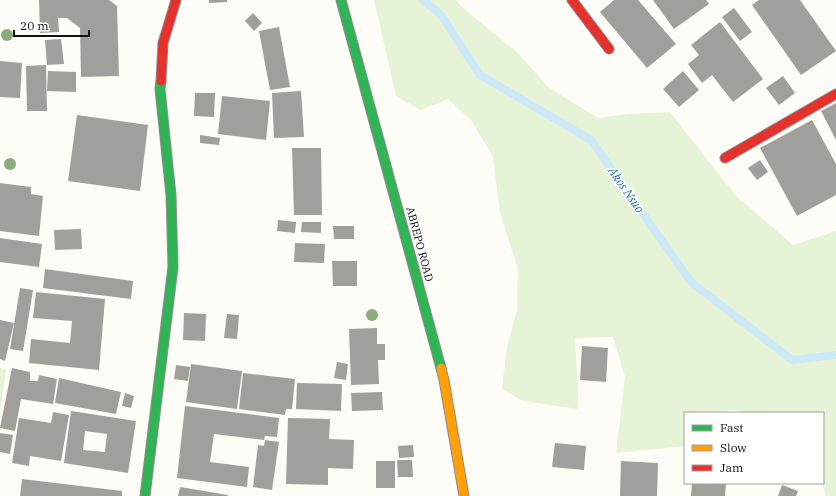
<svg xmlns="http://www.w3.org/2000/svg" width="836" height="496" font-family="'IBM Plex Serif',serif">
<rect width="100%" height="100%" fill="#fdfcf7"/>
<!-- green -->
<g fill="#e7f3d7">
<path d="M 374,0 L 456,0 L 461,6 L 518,53 L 548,87 L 598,118 L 626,114 L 670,112 L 736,196 L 793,245 L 836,231 L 836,496 L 826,496 L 822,483 L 823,483 L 823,413 L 742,413 L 739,410 L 685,413 L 685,446 L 616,453 L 625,377 L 613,337 L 575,338 L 578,390 L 578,409 L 523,401 L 502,389 L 507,347 L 517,310 L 518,269 L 500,213 L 493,157 L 471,120 L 448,99 L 421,110 L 396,96 Z"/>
<path d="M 0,368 L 6,369 L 0,413 Z"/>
</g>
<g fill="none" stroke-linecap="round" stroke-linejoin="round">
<!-- stream -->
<path stroke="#cde8f7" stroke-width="8" d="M 423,0 L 441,15 L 480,75 L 591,140 L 691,282 L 792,360 L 836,355"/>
</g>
<!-- building -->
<g fill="#a19f9c" fill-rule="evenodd">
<path d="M 39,0 L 109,0 L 117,6 L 119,76 L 81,77 L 80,28 L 67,18 L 58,18 L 59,32 L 40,33 Z"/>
<path d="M 209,0 L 227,0 L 227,2 L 209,3 Z"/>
<path d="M 614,0 L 638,0 L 676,44 L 647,68 L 600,12 Z"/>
<path d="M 653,0 L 706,0 L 709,4 L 674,29 Z"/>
<path d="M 759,0 L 800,0 L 836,51 L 801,75 L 752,5 Z"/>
<path d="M 734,8 L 752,32 L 740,41 L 722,17 Z"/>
<path d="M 253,13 L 262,23 L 254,31 L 245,21 Z"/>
<path d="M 720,22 L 763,79 L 733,102 L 712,75 L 702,83 L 688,64 L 699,55 L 691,45 Z"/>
<path d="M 279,27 L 290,87 L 270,90 L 259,31 Z"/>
<path d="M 61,39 L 64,64 L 47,65 L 45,40 Z"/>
<path d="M 0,61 L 22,63 L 20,98 L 0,97 Z"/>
<path d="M 46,65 L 47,111 L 27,111 L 26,66 Z"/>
<path d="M 48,71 L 76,72 L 76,92 L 47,91 Z"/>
<path d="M 683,71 L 699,90 L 679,107 L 663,89 Z"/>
<path d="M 783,76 L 795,93 L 779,105 L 766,88 Z"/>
<path d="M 301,91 L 304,137 L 274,138 L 272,93 Z"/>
<path d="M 195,93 L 215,93 L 214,117 L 194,116 Z"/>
<path d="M 222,96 L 270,101 L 266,140 L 218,134 Z"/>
<path d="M 836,103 L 836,140 L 821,111 Z"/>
<path d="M 77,115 L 148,125 L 140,191 L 68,181 Z"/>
<path d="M 812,120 L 836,164 L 836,195 L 797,216 L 760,148 Z"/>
<path d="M 200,135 L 220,138 L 219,145 L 200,143 Z"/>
<path d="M 292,148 L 321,148 L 322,215 L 294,215 Z"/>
<path d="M 760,160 L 768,172 L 757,180 L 748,168 Z"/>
<path d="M 0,183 L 31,187 L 31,194 L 43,196 L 39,236 L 0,231 Z"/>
<path d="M 278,220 L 296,222 L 295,233 L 277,231 Z"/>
<path d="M 302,222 L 321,222 L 321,233 L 301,232 Z"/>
<path d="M 333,226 L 354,226 L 354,239 L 334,239 Z"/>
<path d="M 81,229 L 82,249 L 55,250 L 54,230 Z"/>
<path d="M 0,238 L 42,244 L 39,267 L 0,262 Z"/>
<path d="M 295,243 L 325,244 L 324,263 L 294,262 Z"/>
<path d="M 332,261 L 357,261 L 357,286 L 333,286 Z"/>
<path d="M 45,269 L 133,281 L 131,299 L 43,288 Z"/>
<path d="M 20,288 L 33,290 L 23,351 L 10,349 Z"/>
<path d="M 36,292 L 105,299 L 99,370 L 29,363 L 31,339 L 70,343 L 72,321 L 33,318 Z"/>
<path d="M 184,313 L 206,314 L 205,341 L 183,340 Z"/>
<path d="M 227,314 L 239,315 L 237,339 L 224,338 Z"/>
<path d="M 0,320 L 14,323 L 5,361 L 0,359 Z"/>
<path d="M 377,328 L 377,344 L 385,344 L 385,360 L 378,360 L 379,384 L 351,385 L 349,329 Z"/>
<path d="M 582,346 L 608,348 L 606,382 L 580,380 Z"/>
<path d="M 337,362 L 348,364 L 346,380 L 334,378 Z"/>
<path d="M 191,364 L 242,371 L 237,409 L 186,402 Z"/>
<path d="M 176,365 L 190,367 L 188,381 L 174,379 Z"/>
<path d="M 12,368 L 30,372 L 30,381 L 38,381 L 39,375 L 57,379 L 53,404 L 21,399 L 15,431 L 0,428 Z"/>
<path d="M 243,373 L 295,379 L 292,409 L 286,409 L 285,415 L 239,409 Z"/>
<path d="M 59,378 L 121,392 L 116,414 L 55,403 Z"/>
<path d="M 297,383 L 342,384 L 341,411 L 296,409 Z"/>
<path d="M 382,392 L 383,410 L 352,411 L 351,393 Z"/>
<path d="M 125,393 L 134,396 L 131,408 L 122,406 Z"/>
<path d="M 185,406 L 279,418 L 277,437 L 265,436 L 264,440 L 214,434 L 210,462 L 249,467 L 247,487 L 177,478 Z"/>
<path d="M 71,411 L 136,421 L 128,473 L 64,463 ZM 85,431 L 107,434 L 105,452 L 83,450 Z"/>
<path d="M 53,412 L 69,415 L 61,461 L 30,456 L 29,466 L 12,463 L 19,418 L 51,423 Z"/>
<path d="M 288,418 L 330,419 L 329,439 L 354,440 L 353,469 L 328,468 L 328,485 L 286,484 Z"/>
<path d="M 0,433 L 13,435 L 10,454 L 0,452 Z"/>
<path d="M 265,440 L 279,442 L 272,490 L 253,487 L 258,445 L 264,446 Z"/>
<path d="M 555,443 L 586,446 L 584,470 L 552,467 Z"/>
<path d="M 413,445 L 414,457 L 399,458 L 398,446 Z"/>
<path d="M 397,460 L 412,460 L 413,477 L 398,477 Z"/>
<rect x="376" y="461" width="19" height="27"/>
<path d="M 621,461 L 658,463 L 657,496 L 620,496 Z"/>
<path d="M 22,479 L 122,491 L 122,496 L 20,496 Z"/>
<path d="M 692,483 L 726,483 L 725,496 L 691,496 Z"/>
<path d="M 782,485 L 798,491 L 796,496 L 778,496 Z"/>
<path d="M 180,487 L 228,495 L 228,496 L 178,496 Z"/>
</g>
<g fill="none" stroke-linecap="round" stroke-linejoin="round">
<defs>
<g id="fast">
<path d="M 341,0 L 441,368"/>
<path d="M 145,496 L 173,267 L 171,195 L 160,89 L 161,81"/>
</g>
<path id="slow" d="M 441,368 L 444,380 L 464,496"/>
<g id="jam">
<path d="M 572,0 L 609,49"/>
<path d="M 161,81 L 163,43 L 176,0"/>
<path d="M 725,158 L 836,94"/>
</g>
</defs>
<!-- fast casing -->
<use href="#fast" stroke="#8e8d8b" stroke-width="11"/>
<!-- slow casing -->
<use href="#slow" stroke="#8e8d8b" stroke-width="11"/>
<!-- jam casing -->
<use href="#jam" stroke="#8e8d8b" stroke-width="11"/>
<!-- fast -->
<use href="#fast" stroke="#30b455" stroke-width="9"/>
<!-- slow -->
<use href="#slow" stroke="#ff9f0a" stroke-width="9"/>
<!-- jam -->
<use href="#jam" stroke="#e5322d" stroke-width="9"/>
</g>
<!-- trees -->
<g fill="#8cac80">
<circle cx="7" cy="35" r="6"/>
<circle cx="10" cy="164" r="6"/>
<circle cx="372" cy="315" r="6"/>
</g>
<g text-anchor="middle" stroke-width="4" stroke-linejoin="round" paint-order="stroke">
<!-- street labels -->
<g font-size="11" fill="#111" stroke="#fff">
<text transform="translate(420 244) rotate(75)" y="4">ABREPO ROAD</text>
</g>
<!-- water labels -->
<g font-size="12" font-style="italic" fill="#1768a6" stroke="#fff">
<text transform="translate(626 190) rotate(55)" y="4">Akos Nsuo</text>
</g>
</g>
<!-- legend -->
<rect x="684" y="412" width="140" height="72" fill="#ffffff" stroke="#a0a0a0"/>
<rect x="692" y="425" width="20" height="6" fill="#30b455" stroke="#a0a0a0"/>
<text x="720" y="432" font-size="12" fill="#111111">Fast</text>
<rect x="692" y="445" width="20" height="6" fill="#ff9f0a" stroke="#a0a0a0"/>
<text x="720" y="452" font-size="12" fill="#111111">Slow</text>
<rect x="692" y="465" width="20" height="6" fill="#e5322d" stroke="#a0a0a0"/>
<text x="720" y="472" font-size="12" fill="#111111">Jam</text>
<!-- scale -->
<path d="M14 30v6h75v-6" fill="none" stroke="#111111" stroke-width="2"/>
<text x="20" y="30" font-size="12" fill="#111111" stroke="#ffffff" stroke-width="3" paint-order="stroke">20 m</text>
</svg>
